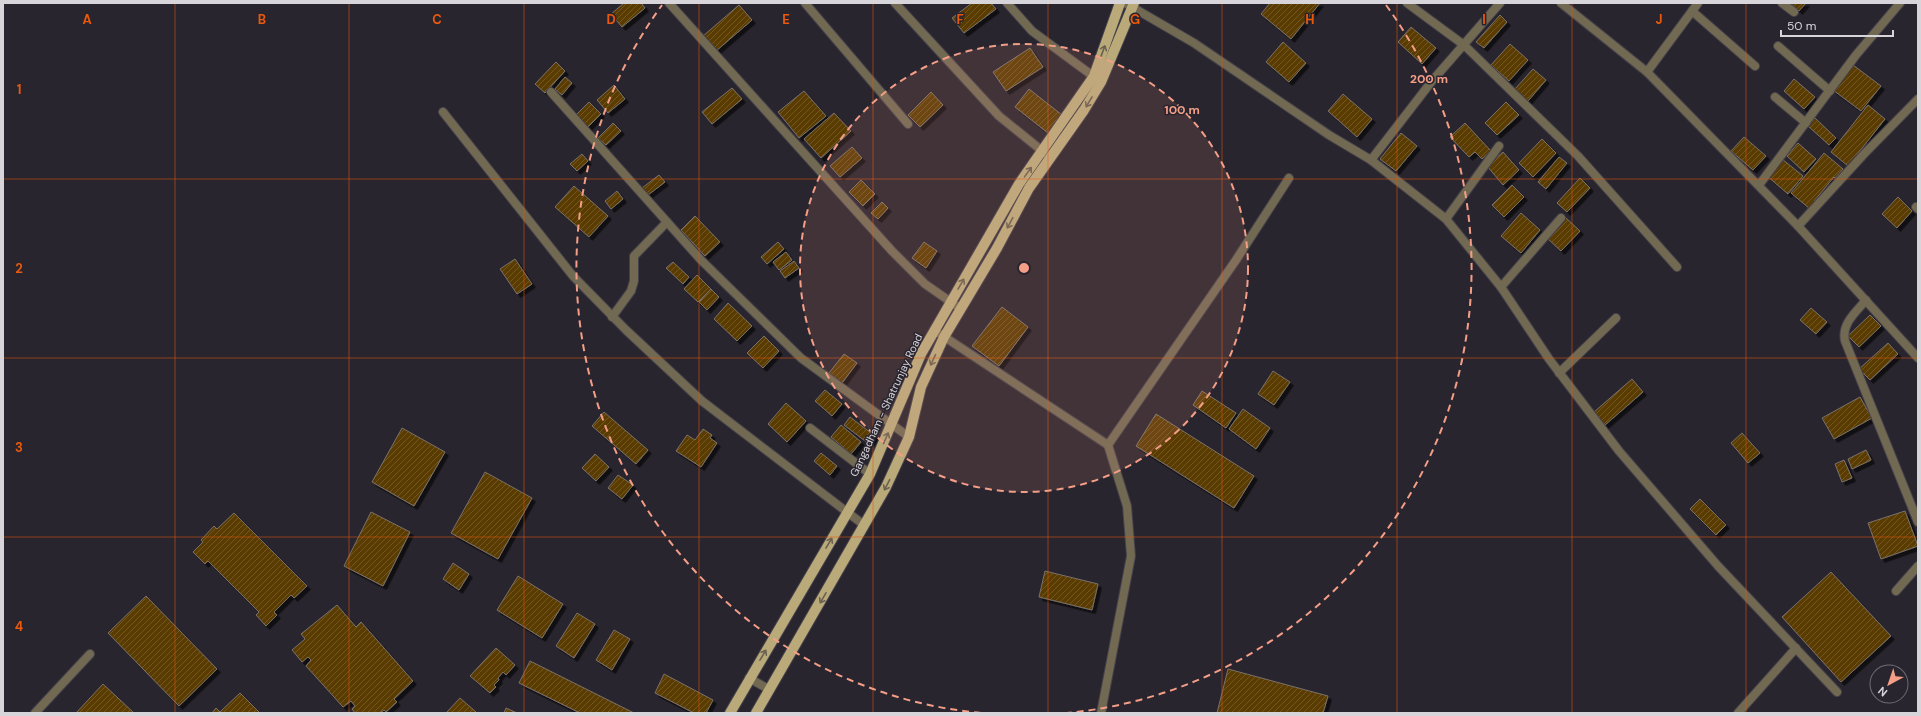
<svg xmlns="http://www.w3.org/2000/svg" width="1921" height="716" font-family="'DM Sans',sans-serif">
<defs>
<pattern id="building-hatch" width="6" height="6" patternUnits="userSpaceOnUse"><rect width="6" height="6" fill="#5a3a03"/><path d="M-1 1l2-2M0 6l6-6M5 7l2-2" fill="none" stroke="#715627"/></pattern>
<filter id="shadow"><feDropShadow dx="3.5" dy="3.5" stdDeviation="0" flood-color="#0009"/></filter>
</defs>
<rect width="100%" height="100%" fill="#29252e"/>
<!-- building -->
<g fill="url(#building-hatch)" stroke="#7a7269" filter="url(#shadow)">
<path d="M 624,3 L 641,3 L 645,8 L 622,27 L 611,14 Z"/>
<path d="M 972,3 L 991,3 L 996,9 L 964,33 L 952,18 Z"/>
<path d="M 1270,3 L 1320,3 L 1291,39 L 1261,14 Z"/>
<path d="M 1790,3 L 1806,3 L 1799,11 Z"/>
<path d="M 739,5 L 752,20 L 716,51 L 703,36 Z"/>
<path d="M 1500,15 L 1507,22 L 1484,48 L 1476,42 Z"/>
<path d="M 1411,27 L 1436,48 L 1422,64 L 1398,42 Z"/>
<path d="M 1283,42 L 1306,63 L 1289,82 L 1266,62 Z"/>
<path d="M 1510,44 L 1528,60 L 1509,81 L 1491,65 Z"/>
<path d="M 1030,48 L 1043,67 L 1006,91 L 993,72 Z"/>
<path d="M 556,62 L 565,71 L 545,93 L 535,84 Z"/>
<path d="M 1853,65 L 1881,86 L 1861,111 L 1833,90 Z"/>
<path d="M 1533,69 L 1546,80 L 1528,101 L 1515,89 Z"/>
<path d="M 565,77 L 572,83 L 562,95 L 555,89 Z"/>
<path d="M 1794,79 L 1815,97 L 1804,109 L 1784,91 Z"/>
<path d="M 614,85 L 625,99 L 608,113 L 597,100 Z"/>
<path d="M 732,88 L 742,99 L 712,124 L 702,112 Z"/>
<path d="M 1029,89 L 1062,115 L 1048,133 L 1015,107 Z"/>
<path d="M 804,91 L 826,116 L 799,138 L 778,112 Z"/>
<path d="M 931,92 L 943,105 L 920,127 L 908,115 Z"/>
<path d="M 1343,94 L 1372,119 L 1357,137 L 1328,111 Z"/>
<path d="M 589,102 L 601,114 L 587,128 L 575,116 Z"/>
<path d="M 1506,102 L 1519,115 L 1497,135 L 1485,123 Z"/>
<path d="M 1868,105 L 1885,119 L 1848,166 L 1831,152 Z"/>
<path d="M 834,113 L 851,131 L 821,158 L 804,139 Z"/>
<path d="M 1815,118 L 1836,138 L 1829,145 L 1808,126 Z"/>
<path d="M 613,123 L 621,131 L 606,145 L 598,138 Z"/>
<path d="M 1465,123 L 1491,151 L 1482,159 L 1475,152 L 1469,157 L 1450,137 Z"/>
<path d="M 1401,133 L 1417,146 L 1396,171 L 1380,159 Z"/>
<path d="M 1744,137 L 1766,156 L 1753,170 L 1731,151 Z"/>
<path d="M 1542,139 L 1556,153 L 1533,177 L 1519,163 Z"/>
<path d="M 1798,143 L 1816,159 L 1804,172 L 1787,156 Z"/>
<path d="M 852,147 L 862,158 L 840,177 L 830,166 Z"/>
<path d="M 1503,152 L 1519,170 L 1503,185 L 1487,166 Z"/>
<path d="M 1824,153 L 1843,169 L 1835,178 L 1834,177 L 1814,201 L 1816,202 L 1810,209 L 1791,193 Z"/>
<path d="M 582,154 L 588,161 L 577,171 L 570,164 Z"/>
<path d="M 1559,157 L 1567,163 L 1546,189 L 1538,182 Z"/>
<path d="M 1782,159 L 1803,176 L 1788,194 L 1767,176 Z"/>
<path d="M 659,175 L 665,182 L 648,195 L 642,188 Z"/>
<path d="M 1580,178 L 1590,188 L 1567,212 L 1557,203 Z"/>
<path d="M 861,180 L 875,194 L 863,206 L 849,192 Z"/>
<path d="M 1512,185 L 1524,197 L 1504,217 L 1492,205 Z"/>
<path d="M 574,186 L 608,216 L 589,237 L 555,207 Z"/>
<path d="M 617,191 L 623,199 L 611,209 L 605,201 Z"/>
<path d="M 1898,197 L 1912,211 L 1897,228 L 1882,214 Z"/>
<path d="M 882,202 L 888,208 L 878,219 L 871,213 Z"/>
<path d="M 1521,213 L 1540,230 L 1521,253 L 1501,236 Z"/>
<path d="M 695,216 L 720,242 L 705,256 L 681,230 Z"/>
<path d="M 1565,217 L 1580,231 L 1561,251 L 1547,238 Z"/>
<path d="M 778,242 L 784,249 L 767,264 L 761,257 Z"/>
<path d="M 924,242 L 937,251 L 926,268 L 912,258 Z"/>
<path d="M 786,252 L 792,260 L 779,270 L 773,262 Z"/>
<path d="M 515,259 L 532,284 L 517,294 L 500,269 Z"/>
<path d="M 794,261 L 799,268 L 785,278 L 780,271 Z"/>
<path d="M 673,262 L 689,277 L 683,284 L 666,268 Z"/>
<path d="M 697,275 L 711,289 L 698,302 L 684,289 Z"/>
<path d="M 711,289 L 719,297 L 707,310 L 699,302 Z"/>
<path d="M 728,303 L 752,326 L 737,341 L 714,319 Z"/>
<path d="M 1002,307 L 1028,327 L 999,366 L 972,346 Z"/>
<path d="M 1811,308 L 1827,322 L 1816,334 L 1800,320 Z"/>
<path d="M 1870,315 L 1881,326 L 1859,347 L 1848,336 Z"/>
<path d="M 764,336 L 779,351 L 763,368 L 747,353 Z"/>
<path d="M 1888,343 L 1898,354 L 1870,380 L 1859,369 Z"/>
<path d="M 844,354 L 857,363 L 842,383 L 829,373 Z"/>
<path d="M 1273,371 L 1290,382 L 1274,405 L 1258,394 Z"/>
<path d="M 1632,379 L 1643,392 L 1605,425 L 1594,412 Z"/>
<path d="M 825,390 L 842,404 L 832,416 L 815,401 Z"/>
<path d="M 1202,391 L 1236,413 L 1226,428 L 1193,405 Z"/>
<path d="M 1860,397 L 1872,418 L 1834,439 L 1822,418 Z"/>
<path d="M 786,403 L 806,421 L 787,442 L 768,424 Z"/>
<path d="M 1243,409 L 1270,428 L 1256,449 L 1229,429 Z"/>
<path d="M 604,412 L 648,450 L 636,464 L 592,426 Z"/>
<path d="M 1156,414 L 1254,476 L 1234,508 L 1136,446 Z"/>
<path d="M 850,417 L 875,436 L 869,444 L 844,425 Z"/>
<path d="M 841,425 L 861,442 L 851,454 L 831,437 Z"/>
<path d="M 402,428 L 445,452 L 414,506 L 372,482 Z"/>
<path d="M 703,429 L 712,435 L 710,438 L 717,443 L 701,467 L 676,451 L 687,435 L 695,440 Z"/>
<path d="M 1742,433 L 1760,453 L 1748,463 L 1731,443 Z"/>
<path d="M 1866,450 L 1871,460 L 1852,469 L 1848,459 Z"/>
<path d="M 821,453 L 837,466 L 830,475 L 814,461 Z"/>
<path d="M 595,454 L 609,467 L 596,481 L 582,468 Z"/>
<path d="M 1844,460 L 1852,478 L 1842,482 L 1835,464 Z"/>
<path d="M 485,472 L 532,498 L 498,559 L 451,533 Z"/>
<path d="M 618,475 L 633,485 L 622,499 L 608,488 Z"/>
<path d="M 1700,499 L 1726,525 L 1716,535 L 1690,509 Z"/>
<path d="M 1905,511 L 1918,546 L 1881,559 L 1868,523 Z"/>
<path d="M 371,512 L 410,532 L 383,586 L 344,566 Z"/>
<path d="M 234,513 L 307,586 L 294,598 L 291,595 L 274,612 L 277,615 L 266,626 L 256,615 L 259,612 L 208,561 L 205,564 L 193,552 L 203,542 L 201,540 L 214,526 L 217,529 Z"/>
<path d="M 453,563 L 469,574 L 459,590 L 443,579 Z"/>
<path d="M 1045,571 L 1098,584 L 1092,610 L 1039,597 Z"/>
<path d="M 1831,572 L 1891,636 L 1841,682 L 1782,617 Z"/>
<path d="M 518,576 L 563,604 L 542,638 L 497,610 Z"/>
<path d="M 146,596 L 217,669 L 179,706 L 108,633 Z"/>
<path d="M 337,605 L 356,627 L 361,622 L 413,681 L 394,699 L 397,702 L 386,712 L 384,710 L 380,713 L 355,713 L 352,709 L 355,706 L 351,701 L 343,707 L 306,666 L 311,660 L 308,657 L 302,662 L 292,650 L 305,639 L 301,634 Z"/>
<path d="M 577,613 L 595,624 L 574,658 L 556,646 Z"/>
<path d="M 614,630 L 630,639 L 612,670 L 596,660 Z"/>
<path d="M 496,648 L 515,665 L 506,675 L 503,672 L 498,678 L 499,680 L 494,685 L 496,687 L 490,693 L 470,676 Z"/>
<path d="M 530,661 L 634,713 L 580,713 L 519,683 Z"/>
<path d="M 1228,669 L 1328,696 L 1323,713 L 1217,713 Z"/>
<path d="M 664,674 L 713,700 L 706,713 L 694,713 L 655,693 Z"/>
<path d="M 103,684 L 134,713 L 76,713 Z"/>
<path d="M 240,693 L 260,713 L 212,713 L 216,708 L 220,712 Z"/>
<path d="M 460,698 L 476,712 L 475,713 L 446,713 Z"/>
<path d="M 506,708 L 517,713 L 504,713 Z"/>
</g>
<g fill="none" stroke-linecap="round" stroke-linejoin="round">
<defs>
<g id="street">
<path d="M 669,3 L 892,251 L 925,284 L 961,309"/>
<path d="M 805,3 L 908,124"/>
<path d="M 895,3 L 999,116 L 1051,158"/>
<path d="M 1007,3 L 1032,31 L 1097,79"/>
<path d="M 1125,3 L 1194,43 L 1329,135 L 1371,160 L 1446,219 L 1501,287 L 1549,359 L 1619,451 L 1718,566 L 1837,692"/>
<path d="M 1407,3 L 1464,45 L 1578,156 L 1677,267"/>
<path d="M 1561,3 L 1647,72 L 1798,226 L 1918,358"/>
<path d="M 1782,3 L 1794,12"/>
<path d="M 1692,11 L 1755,66"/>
<path d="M 1778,46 L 1830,91"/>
<path d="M 1647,72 L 1698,3"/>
<path d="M 551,92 L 701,260 L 801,358 L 909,437"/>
<path d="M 1775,97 L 1806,123"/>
<path d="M 443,112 L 573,276 L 626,330 L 702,401 L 864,525"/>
<path d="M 1371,160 L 1432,81 L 1500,3"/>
<path d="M 1759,185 L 1856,55 L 1900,3"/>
<path d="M 1916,207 L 1918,209"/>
<path d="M 1446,219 L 1499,146"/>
<path d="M 1798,226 L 1864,154 L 1918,99"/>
<path d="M 1501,287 L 1561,218"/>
<path d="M 1866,300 C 1856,312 1841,324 1845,341 L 1918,522"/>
<path d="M 612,317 L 631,291 L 634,281 L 634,256 L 667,222"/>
<path d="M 934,330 L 1108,445 L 1236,260 L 1289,178"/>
<path d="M 1559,373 L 1616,318"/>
<path d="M 810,428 L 870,474"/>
<path d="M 1896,591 L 1918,566"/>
<path d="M 749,678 L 770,690"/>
<path d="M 35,713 L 90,654"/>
<path d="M 1101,713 L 1131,556 L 1127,506 L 1108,445"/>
<path d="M 1738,713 L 1796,648"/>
</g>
<g id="primary">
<path d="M 730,713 L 870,474 L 921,354 L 1019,184 L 1094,76 L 1120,3"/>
<path d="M 756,713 L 886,487 L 909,437 L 921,387 L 944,337 L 997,248 L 1029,188 L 1084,110 L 1101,82 L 1134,3"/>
</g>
</defs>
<!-- street casing -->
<use href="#street" stroke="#45414a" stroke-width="10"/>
<!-- primary casing -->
<use href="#primary" stroke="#45414a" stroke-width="12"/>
<!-- street -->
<use href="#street" stroke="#716952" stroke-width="8"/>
<!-- primary -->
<use href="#primary" stroke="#baaa7a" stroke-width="10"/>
</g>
<!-- one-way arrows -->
<defs><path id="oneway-shaft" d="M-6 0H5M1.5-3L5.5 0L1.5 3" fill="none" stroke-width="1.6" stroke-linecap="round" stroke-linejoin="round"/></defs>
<g stroke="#6a6150">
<use href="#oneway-shaft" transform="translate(1103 51) rotate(-70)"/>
<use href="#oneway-shaft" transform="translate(1089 102) rotate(121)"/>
<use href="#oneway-shaft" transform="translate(1028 172) rotate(-54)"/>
<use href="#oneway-shaft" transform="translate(1010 223) rotate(118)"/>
<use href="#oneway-shaft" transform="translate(961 284) rotate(-60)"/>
<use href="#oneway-shaft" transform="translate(933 360) rotate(115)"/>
<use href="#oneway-shaft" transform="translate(886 438) rotate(-66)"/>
<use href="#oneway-shaft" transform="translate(887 485) rotate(117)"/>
<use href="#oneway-shaft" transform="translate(829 543) rotate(-59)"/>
<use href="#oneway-shaft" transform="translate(823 598) rotate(120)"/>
<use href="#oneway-shaft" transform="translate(763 655) rotate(-59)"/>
</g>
<!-- grid -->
<path fill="none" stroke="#e8590c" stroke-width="1" stroke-opacity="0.55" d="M 175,3 L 175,713M 349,3 L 349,713M 524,3 L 524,713M 699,3 L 699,713M 873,3 L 873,713M 1048,3 L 1048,713M 1222,3 L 1222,713M 1397,3 L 1397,713M 1572,3 L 1572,713M 1746,3 L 1746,713M 3,179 L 1918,179M 3,358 L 1918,358M 3,537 L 1918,537"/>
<!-- distance rings -->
<circle cx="1024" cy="268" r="224" fill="#f49e88" fill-opacity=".12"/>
<g fill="none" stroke="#f49e88" stroke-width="2" stroke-dasharray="7 5">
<circle cx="1024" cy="268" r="224"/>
<path d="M981 713A447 447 0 0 1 662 5M1386 5A447 447 0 0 1 1067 713"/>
</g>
<g text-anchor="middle" stroke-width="3" stroke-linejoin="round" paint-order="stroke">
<!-- street labels -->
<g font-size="11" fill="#d7d4da" stroke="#29252e">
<text transform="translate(886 405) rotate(-65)" y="4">Gangadham - Shatrunjay Road</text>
</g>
</g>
<g font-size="13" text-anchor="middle" font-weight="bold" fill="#e8590c" stroke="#29252e" stroke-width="3" stroke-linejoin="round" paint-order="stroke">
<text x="87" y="24">A</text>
<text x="262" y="24">B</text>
<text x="437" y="24">C</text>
<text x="611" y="24">D</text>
<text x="786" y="24">E</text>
<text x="960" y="24">F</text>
<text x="1135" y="24">G</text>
<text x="1310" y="24">H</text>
<text x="1484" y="24">I</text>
<text x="1659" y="24">J</text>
<text x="19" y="94">1</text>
<text x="19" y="273">2</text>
<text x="19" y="452">3</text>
<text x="19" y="631">4</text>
</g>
<circle cx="1024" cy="268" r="6" fill="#f49e88" stroke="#29252e" stroke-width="2"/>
<g font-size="12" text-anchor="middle" font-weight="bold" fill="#f49e88" stroke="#29252e" stroke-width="3" stroke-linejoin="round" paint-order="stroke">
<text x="1429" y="83">200 m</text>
<text x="1182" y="114">100 m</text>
</g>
<!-- border -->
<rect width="1921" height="716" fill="none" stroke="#d7d4da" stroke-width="8"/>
<!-- north arrow -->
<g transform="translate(1889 684) rotate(220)"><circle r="19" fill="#29252e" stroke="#6f6b73"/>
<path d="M0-3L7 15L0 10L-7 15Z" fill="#f49e88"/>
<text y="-6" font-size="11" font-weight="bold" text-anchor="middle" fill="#d7d4da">N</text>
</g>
<!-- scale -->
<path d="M1781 30v6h112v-6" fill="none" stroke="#d7d4da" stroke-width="2"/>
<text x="1787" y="30" font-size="12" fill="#d7d4da" stroke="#29252e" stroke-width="3" paint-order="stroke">50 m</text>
</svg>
